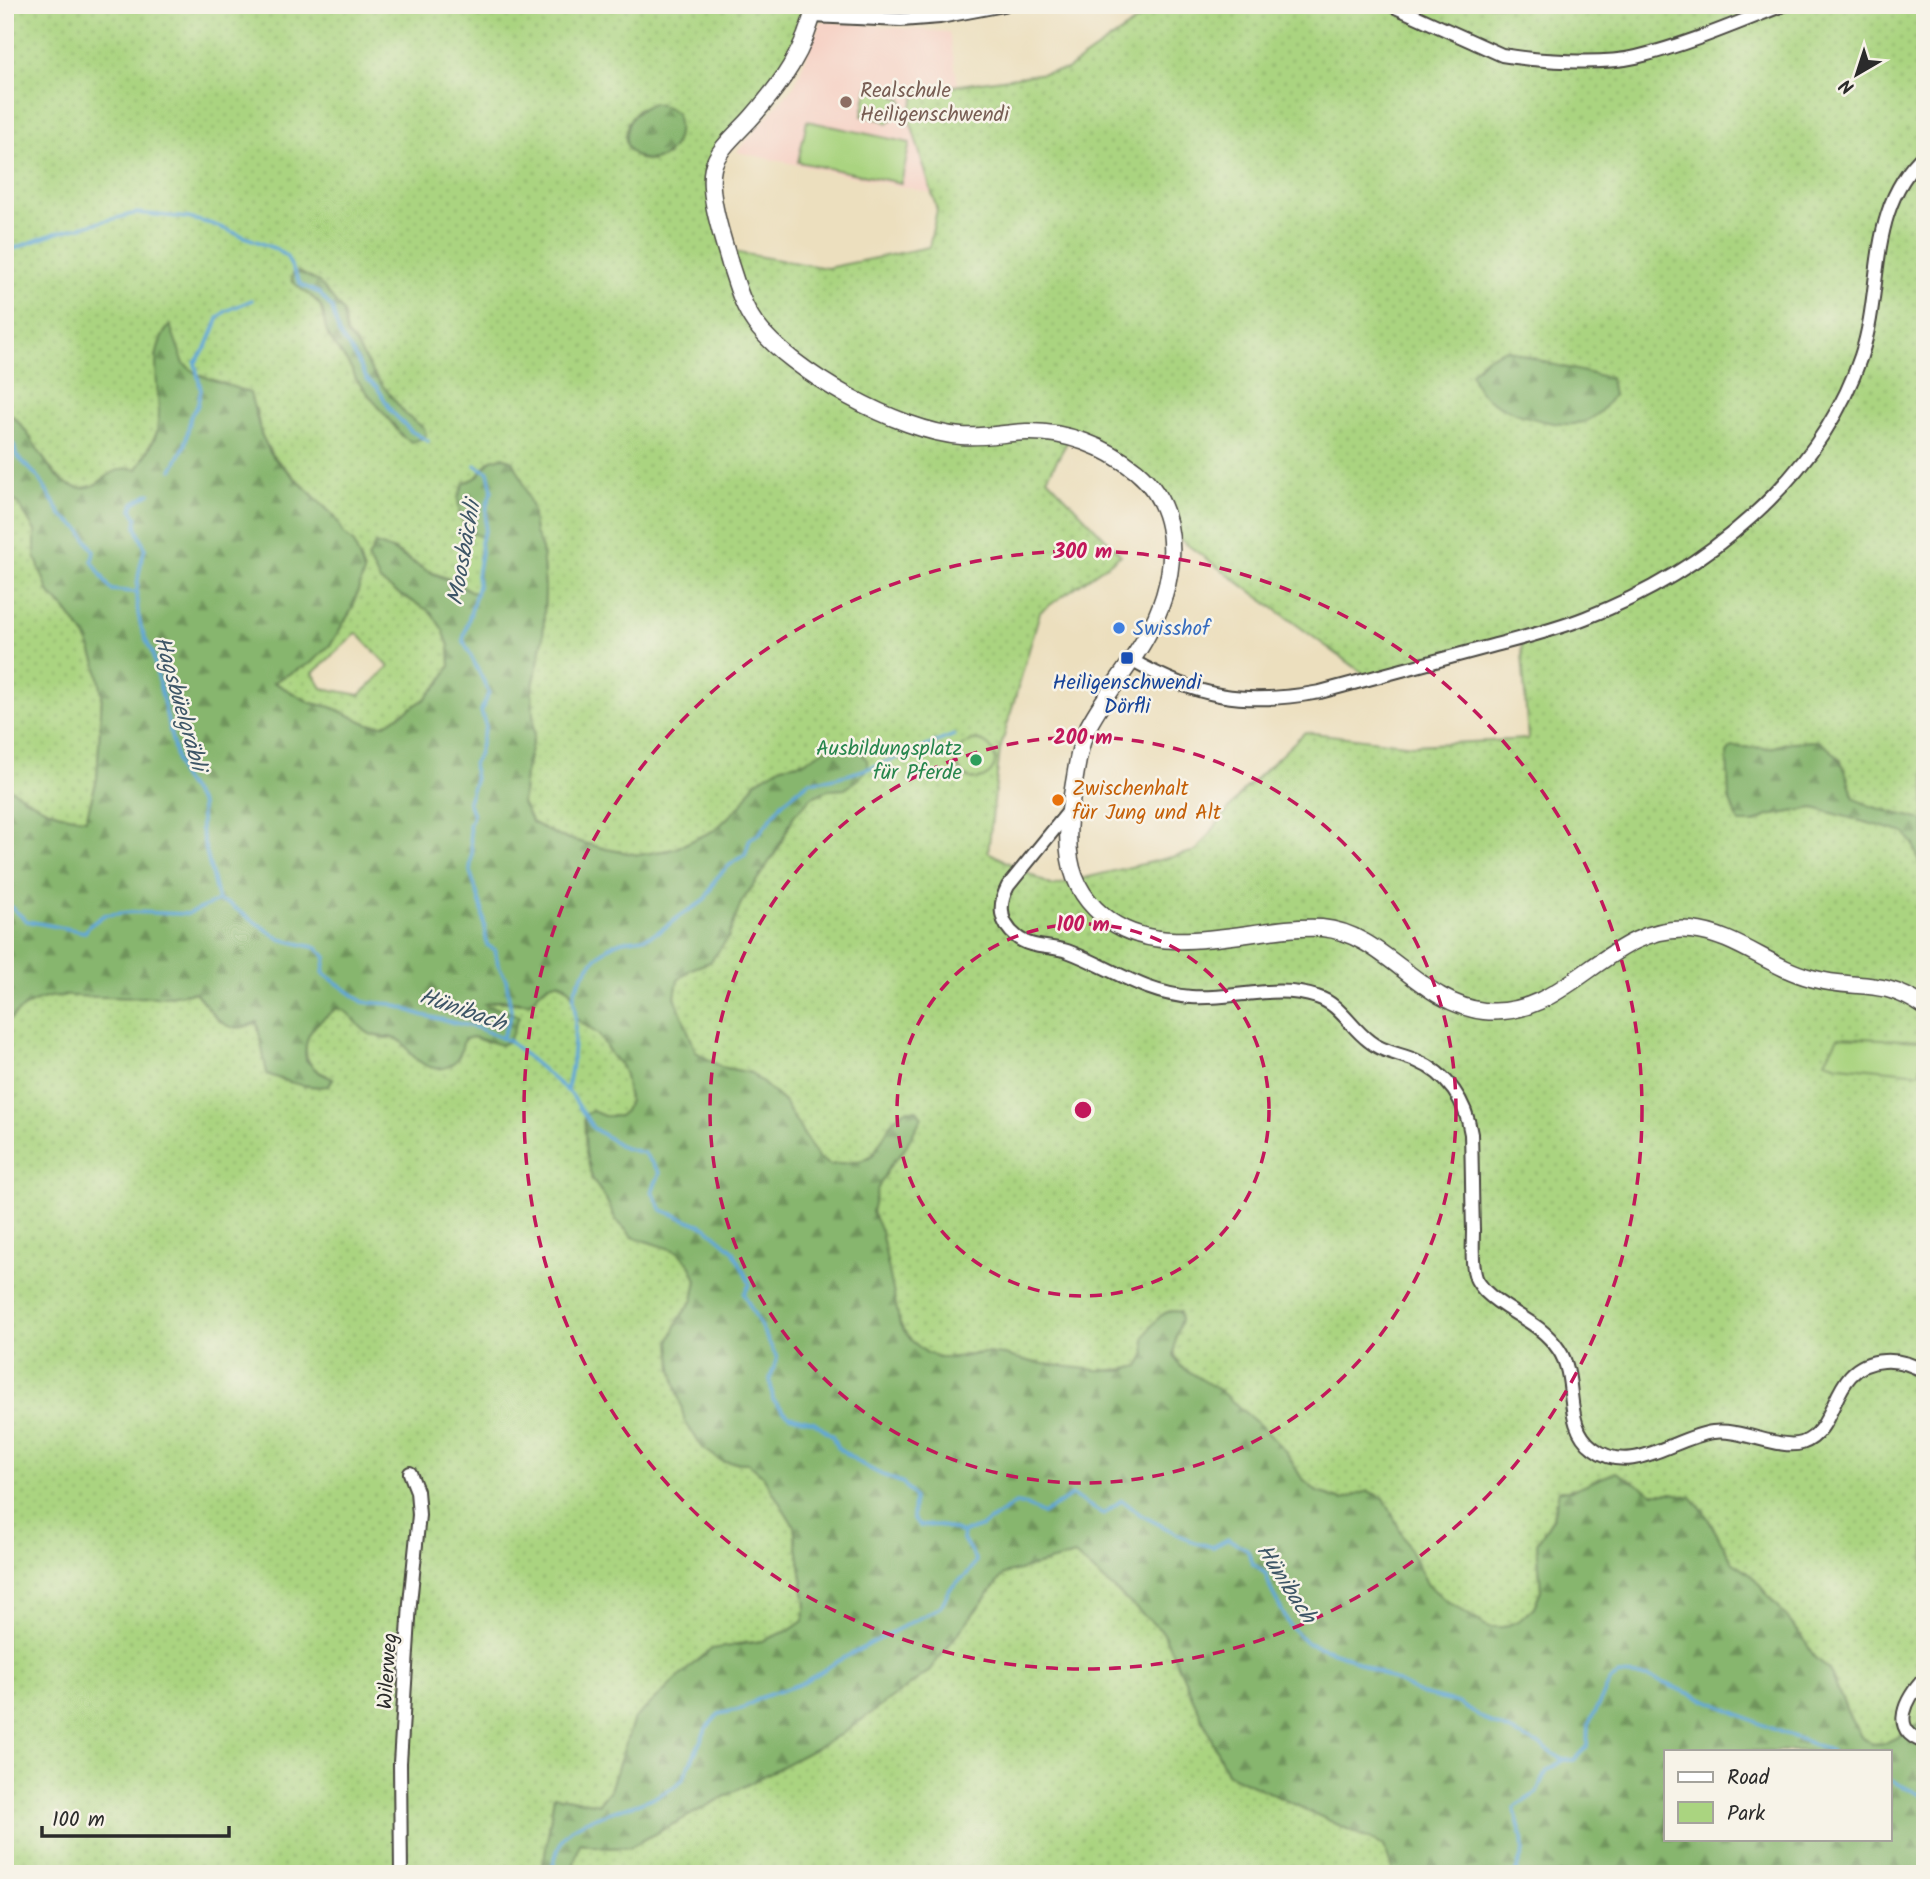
<svg xmlns="http://www.w3.org/2000/svg" width="1930" height="1879" font-family="Kalam,sans-serif">
<defs>
<pattern id="grass-dots" width="8" height="8" patternUnits="userSpaceOnUse" patternTransform="scale(1.75)"><rect width="8" height="8" fill="#aad480"/><path d="M2 2h.1M6 6h.1" fill="none" stroke="#92b66f" stroke-width="1.8" stroke-linecap="round"/></pattern>
<pattern id="forest-firs" width="22" height="20" patternUnits="userSpaceOnUse" patternTransform="scale(1.75)"><rect width="22" height="20" fill="#87b66e"/><path d="M5 1l3.5 6h-7zM16 11l3.5 6h-7z" fill="#6f945b"/></pattern>
</defs>
<rect width="100%" height="100%" fill="#f7f3e8"/>
<filter id="ink" filterUnits="userSpaceOnUse"><feTurbulence type="fractalNoise" baseFrequency=".0143" numOctaves="2"/><feDisplacementMap in="SourceGraphic" scale="14" xChannelSelector="R" yChannelSelector="G"/><feConvolveMatrix kernelMatrix="1 2 1 2 8 2 1 2 1" color-interpolation-filters="sRGB"/></filter>
<filter id="wash" filterUnits="userSpaceOnUse"><feTurbulence type="fractalNoise" baseFrequency=".00686" numOctaves="4" result="noise"/><feDisplacementMap in="SourceGraphic" scale="28" xChannelSelector="R" yChannelSelector="G"/><feGaussianBlur stdDeviation="1.57" result="paint"/><feColorMatrix in="noise" values="0 0 0 0 0 0 0 0 0 0 0 0 0 0 0 0 0 1.4 0 .05"/><feComposite in="paint" operator="in"/></filter>
<g filter="url(#wash)">
<rect width="100%" height="100%" fill="#ecdfbe"/>
<!-- built -->
<path fill="#f6d1c5" d="M 821,21 L 949,32 L 958,85 L 919,91 L 908,114 L 932,193 L 737,152 L 795,84 Z"/>
<!-- grass -->
<g fill="url(#grass-dots)" stroke="#6a8056" stroke-width="2" fill-rule="evenodd">
<path d="M 5,5 L 586,5 L 593,8 L 599,5 L 815,5 L 806,39 L 715,160 L 727,251 L 827,268 L 929,247 L 937,210 L 908,114 L 918,91 L 1066,70 L 1150,12 L 1154,5 L 1925,5 L 1925,821 C 1901,813 1875,811 1854,798 L 1841,760 L 1790,742 L 1770,748 L 1739,747 L 1753,823 L 1768,816 L 1814,808 L 1905,833 L 1914,845 L 1925,882 L 1925,1724 L 1921,1723 L 1910,1733 L 1903,1732 L 1898,1737 L 1885,1743 L 1872,1744 L 1862,1737 L 1851,1720 L 1829,1670 L 1814,1657 L 1803,1637 L 1750,1574 L 1733,1562 L 1703,1510 L 1672,1493 L 1652,1493 L 1616,1472 L 1580,1487 L 1564,1491 L 1555,1503 L 1553,1518 L 1537,1543 L 1541,1590 L 1534,1607 L 1520,1620 L 1504,1627 L 1488,1627 L 1444,1599 L 1427,1584 L 1384,1498 L 1368,1491 L 1343,1500 L 1317,1492 L 1301,1477 L 1286,1452 L 1180,1366 C 1170,1350 1175,1337 1181,1320 L 1146,1354 L 1139,1366 C 1108,1374 1064,1370 1033,1362 C 1017,1359 1003,1354 986,1353 C 967,1352 948,1363 929,1354 C 887,1334 890,1273 881,1235 C 880,1227 872,1218 872,1210 C 873,1187 889,1166 904,1150 L 893,1120 L 873,1155 L 861,1161 L 830,1165 L 818,1158 L 784,1102 L 751,1073 L 721,1067 L 696,1052 L 675,997 L 678,980 L 691,969 L 710,962 L 728,938 L 741,903 L 778,849 L 794,815 L 812,797 L 828,790 L 845,789 L 858,779 L 868,767 L 851,745 L 830,747 L 804,762 L 782,766 L 755,782 L 742,804 L 715,830 L 674,849 L 639,855 L 606,849 L 558,836 L 532,822 L 522,803 L 525,774 L 534,735 L 532,691 L 543,639 L 545,590 L 542,549 L 535,533 L 532,508 L 491,460 L 476,478 L 465,483 L 482,537 L 477,576 L 478,586 L 476,595 L 455,581 L 428,571 L 393,549 L 394,591 L 431,612 L 443,630 L 449,646 L 450,666 L 440,683 L 425,699 L 384,725 L 368,724 L 331,707 L 311,703 L 273,682 L 311,663 L 331,644 L 352,609 L 364,572 L 354,543 L 343,533 L 335,517 L 272,455 L 261,434 L 256,409 L 213,381 L 197,374 L 184,364 L 169,325 L 156,356 L 159,409 L 157,432 L 137,470 C 109,464 102,489 81,488 C 47,487 33,425 5,411 ZM 639,108 L 668,155 L 652,161 L 639,159 L 625,137 L 628,123 ZM 311,296 L 343,312 L 346,334 L 355,343 L 375,376 L 407,416 L 424,428 L 403,437 L 356,379 L 353,369 L 328,336 L 320,305 ZM 1070,437 L 1157,492 L 1171,533 L 1371,679 L 1521,639 L 1528,739 L 1413,745 L 1305,732 L 1243,791 L 1196,851 L 1052,886 L 988,852 L 1000,750 L 1040,612 L 1121,555 L 1047,478 ZM 357,633 L 389,667 L 360,695 L 322,688 L 313,673 ZM 972,740 C 987,740 991,747 995,759 L 991,772 L 979,779 L 973,779 L 961,747 Z"/>
<path d="M 867,5 L 979,5 L 978,10 L 865,18 Z"/>
<path d="M 5,495 L 18,503 L 35,531 L 35,556 L 49,593 L 66,610 L 87,639 L 97,666 L 102,694 L 97,779 L 86,820 C 54,815 31,803 5,785 Z"/>
<path d="M 552,982 C 572,983 576,1000 575,1018 L 599,1035 L 612,1056 L 621,1065 L 625,1075 L 629,1101 L 625,1111 L 619,1116 L 604,1116 L 592,1111 L 591,1178 L 606,1199 L 616,1220 L 633,1237 L 677,1251 L 690,1264 L 697,1280 L 693,1300 L 679,1319 L 723,1462 L 748,1463 L 763,1476 L 794,1526 L 806,1605 L 803,1621 L 790,1630 L 762,1641 L 736,1644 L 634,1719 L 610,1790 L 598,1804 L 554,1796 L 544,1861 L 538,1874 L 5,1874 L 5,1025 C 34,989 63,996 103,997 C 133,998 165,998 195,992 L 219,1021 L 257,1021 L 268,1074 L 305,1086 L 326,1075 C 304,1066 303,1051 309,1030 L 337,1008 C 352,1011 361,1027 375,1035 C 390,1043 395,1030 409,1051 L 461,1045 L 464,1039 L 473,1037 L 486,1042 L 519,1016 L 483,1004 C 497,999 504,1003 518,1003 C 533,1003 541,989 552,982 Z"/>
<path d="M 1075,1555 L 1163,1632 L 1227,1773 L 1384,1846 L 1394,1874 L 571,1874 L 579,1843 L 606,1848 L 630,1847 L 839,1736 L 928,1672 L 1004,1574 Z"/>
</g>
<!-- forest -->
<g fill="url(#forest-firs)" stroke="#59704c" stroke-width="2" fill-rule="evenodd">
<path d="M 653,103 L 667,107 L 676,113 C 692,171 616,173 627,129 C 630,115 640,108 653,103 Z"/>
<path d="M 299,272 L 319,282 L 336,303 L 343,312 L 346,334 L 355,343 L 375,376 L 407,416 L 424,428 L 426,434 L 424,438 L 412,442 L 403,437 L 356,379 C 350,360 334,350 327,332 C 323,323 326,314 320,305 C 313,294 301,293 292,280 L 293,273 Z"/>
<path d="M 170,325 L 184,364 L 197,374 L 250,393 L 261,434 L 271,455 L 335,517 L 343,533 L 354,543 L 364,572 L 352,609 L 331,644 L 311,663 L 273,682 L 311,703 L 331,707 L 368,724 L 384,725 L 425,699 L 440,683 L 450,666 L 449,646 L 443,630 L 431,612 L 394,591 L 380,581 L 368,559 L 375,544 C 399,550 409,563 430,572 C 446,579 461,585 476,594 C 481,579 477,553 482,537 L 467,531 L 460,517 L 458,498 L 464,483 L 476,478 L 491,460 L 503,457 L 513,461 L 521,477 L 532,508 L 535,533 L 542,549 L 545,590 L 543,639 L 532,691 L 534,735 L 525,774 L 522,803 L 532,822 L 558,836 L 606,849 L 639,855 L 674,849 L 715,830 L 742,804 L 755,782 L 782,766 L 804,762 L 829,747 L 851,745 L 861,752 L 867,760 L 868,767 L 859,779 L 845,789 L 828,790 L 812,797 L 794,815 L 778,849 L 741,903 L 728,938 L 710,962 L 691,969 L 678,980 L 675,997 L 696,1052 L 721,1067 L 751,1073 L 784,1102 L 818,1158 L 830,1165 L 861,1161 L 873,1155 L 893,1120 L 906,1110 L 917,1110 L 922,1117 L 904,1150 L 888,1168 L 877,1190 L 872,1212 L 881,1231 L 900,1325 L 912,1341 L 927,1353 L 939,1357 L 961,1357 L 983,1353 L 1004,1355 L 1036,1363 L 1096,1370 L 1120,1371 L 1139,1366 L 1146,1354 L 1144,1337 C 1153,1324 1162,1307 1180,1312 L 1181,1320 L 1176,1336 L 1174,1356 L 1180,1366 L 1219,1390 L 1263,1428 L 1286,1452 L 1301,1477 L 1317,1492 L 1343,1500 L 1368,1491 L 1384,1498 L 1427,1584 L 1444,1599 L 1488,1627 L 1504,1627 L 1520,1620 L 1534,1607 L 1541,1590 L 1537,1543 L 1553,1518 L 1559,1490 L 1572,1490 L 1616,1472 L 1652,1493 L 1672,1493 L 1691,1497 L 1703,1510 L 1733,1562 L 1750,1574 L 1803,1637 L 1814,1657 L 1829,1670 L 1851,1720 L 1862,1737 L 1872,1744 L 1885,1743 L 1898,1737 L 1907,1730 L 1910,1732 L 1913,1727 L 1925,1724 L 1925,1874 L 1394,1874 L 1384,1846 L 1227,1773 L 1163,1632 L 1075,1555 L 1004,1574 L 928,1672 L 839,1736 L 630,1847 L 606,1848 L 580,1843 L 571,1874 L 538,1874 L 544,1861 L 554,1796 L 599,1804 L 610,1790 L 634,1719 L 692,1665 L 712,1649 L 762,1641 L 790,1630 L 803,1621 L 806,1605 L 794,1526 L 763,1476 L 748,1463 L 723,1462 L 703,1448 L 685,1422 L 672,1369 L 670,1340 L 679,1319 L 693,1300 L 697,1280 L 690,1264 L 677,1251 L 633,1237 L 616,1220 L 606,1199 L 592,1178 L 586,1153 L 584,1115 L 592,1111 L 604,1116 L 619,1116 L 625,1111 L 629,1101 L 625,1075 L 621,1065 L 612,1056 L 599,1035 L 575,1018 C 576,1003 571,975 550,984 C 542,987 536,997 529,1003 L 502,1000 L 485,1004 L 519,1016 L 509,1041 L 501,1045 L 473,1037 L 464,1039 C 462,1044 462,1050 460,1054 C 448,1077 425,1069 411,1054 C 408,1050 405,1043 401,1041 C 392,1034 380,1039 370,1034 C 356,1027 352,1011 337,1008 C 317,1022 302,1033 306,1060 L 318,1072 L 333,1079 L 328,1086 C 307,1089 286,1082 267,1074 L 257,1022 C 224,1039 216,1015 195,992 C 165,998 133,998 103,997 C 63,996 34,989 5,1025 L 5,785 C 31,803 54,816 86,819 L 97,779 L 102,694 L 97,666 L 87,639 L 66,610 L 49,593 L 35,556 L 35,531 L 18,503 L 5,495 L 5,411 C 33,425 47,487 81,488 C 103,489 107,464 137,469 C 144,458 154,444 157,431 C 165,396 143,355 170,325 ZM 1666,1751 L 1890,1751 L 1890,1839 L 1666,1839 Z"/>
<path d="M 1506,349 L 1551,364 L 1610,378 L 1613,395 C 1605,407 1595,420 1580,423 C 1555,429 1492,410 1478,389 C 1475,384 1473,378 1471,373 L 1486,358 Z"/>
<path d="M 1818,741 C 1846,758 1844,769 1854,798 C 1875,811 1901,813 1925,821 L 1925,882 L 1914,845 L 1905,833 L 1814,808 L 1768,816 L 1753,823 L 1739,823 L 1729,799 L 1727,753 L 1732,747 L 1770,748 L 1790,742 Z"/>
</g>
<!-- park -->
<g fill="#aad480" stroke="#6a8056" stroke-width="2">
<path d="M 881,86 L 895,91 L 895,97 L 902,99 L 903,103 L 898,109 L 896,116 L 887,124 L 882,120 L 862,116 L 867,88 Z"/>
<path d="M 807,121 L 910,143 L 901,183 L 798,162 Z"/>
<circle cx="976" cy="760" r="19"/>
<path d="M 1838,1037 L 1923,1041 L 1920,1073 L 1839,1065 L 1825,1061 Z"/>
</g>
<g fill="none" stroke-linecap="round" stroke-linejoin="round">
<!-- stream -->
<g stroke="#61a7d7" stroke-width="3.5">
<path d="M 5,252 L 56,233 L 137,213 L 188,218 L 212,224 L 276,249 L 286,256 L 301,285 L 319,293 L 332,308 L 339,334 L 353,353 L 367,379 L 377,387 L 392,412 L 411,431 L 428,441"/>
<path d="M 5,439 L 14,445 L 16,455 L 38,477 L 62,516 L 79,528 L 94,551 L 92,561 L 109,587 L 112,590 L 135,592"/>
<path d="M 475,465 L 488,472 L 492,490 L 487,504 L 485,531 L 480,542 L 481,552 L 477,576 L 478,586 L 463,640 L 489,692 L 481,711 L 486,727 C 479,741 483,751 473,764 L 475,781 L 468,801 L 473,815 L 469,826 L 472,854 L 470,871 L 482,909 L 487,945 L 495,950 L 498,964 L 506,979 L 511,1011"/>
<path d="M 172,470 L 185,445 L 191,415 L 197,407 L 201,390 L 195,363 L 207,346 L 219,317 L 226,311 L 252,300"/>
<path d="M 150,493 L 134,503 L 132,510 L 137,518 L 136,527 L 145,548 C 134,584 132,618 152,652 L 180,775 L 201,805 L 201,830 L 218,901"/>
<path d="M 5,902 L 27,921 L 85,932 L 89,926 L 104,915 L 131,912 L 187,914 L 218,901 L 229,904 L 280,939 L 317,948 L 326,957 L 323,973 L 363,1002 L 392,1004 L 422,1015 L 478,1028 L 509,1041 L 571,1094 L 593,1128 L 624,1148 L 644,1153 L 660,1173 L 652,1191 L 662,1210 L 706,1227 L 733,1250 L 750,1284 L 744,1294 L 777,1358 L 770,1379 L 773,1400 L 789,1416 L 814,1422 L 832,1435 L 837,1447 L 863,1465 L 880,1474 L 903,1483 L 914,1497 L 913,1519 L 920,1526 L 940,1525 L 962,1533 L 982,1526 L 1016,1503 L 1026,1505 L 1043,1514 L 1072,1495 L 1103,1514 L 1122,1500 L 1141,1515 L 1193,1542 L 1213,1547 L 1228,1539 L 1247,1549 L 1253,1564 L 1266,1574 L 1271,1590 L 1290,1626 L 1307,1643 L 1346,1656 L 1421,1694 L 1458,1703 L 1489,1722 L 1542,1746 L 1563,1760 L 1574,1760 L 1587,1746 L 1588,1725 L 1611,1680 L 1619,1675 L 1648,1677 L 1707,1700 L 1770,1728 L 1832,1751"/>
<path d="M 502,1038 L 511,1015"/>
<path d="M 566,1090 C 572,1079 576,1026 575,1011 C 575,1003 572,998 575,990 C 584,970 601,947 622,941 C 631,939 640,940 649,936 C 661,932 670,924 680,916 C 687,911 695,907 702,902 C 709,896 711,886 716,879 C 722,871 736,859 745,855 L 750,839 L 759,834 L 783,802 L 810,781 C 845,782 919,749 954,735"/>
<path d="M 1890,1780 L 1925,1797"/>
<path d="M 551,1874 C 554,1862 557,1848 563,1838 C 577,1812 657,1808 683,1779 L 707,1727 L 719,1714 L 741,1709 L 762,1697 L 803,1683 L 838,1661 L 940,1607 C 945,1601 947,1592 952,1587 C 964,1575 968,1577 976,1561 L 963,1539 L 964,1532"/>
<path d="M 1515,1874 L 1523,1851 L 1522,1837 L 1514,1808 L 1536,1793 L 1547,1771 L 1563,1760"/>
</g>
</g>
</g>
<g filter="url(#ink)">
<g fill="none" stroke-linecap="round" stroke-linejoin="round">
<defs>
<g id="minor">
<path d="M 1391,5 L 1502,55 C 1536,61 1602,65 1636,57 C 1686,45 1735,24 1783,5"/>
<path d="M 812,16 L 901,20 L 940,17 L 1004,5"/>
<path d="M 1131,660 C 1198,698 1244,706 1320,692 C 1375,677 1429,663 1484,648 C 1518,639 1552,631 1585,618 C 1703,573 1820,479 1861,356 C 1884,287 1866,208 1925,154"/>
<path d="M 1069,811 L 1008,886 C 998,905 999,923 1017,937 C 1029,948 1052,946 1067,951 C 1111,967 1141,993 1191,997 C 1233,1000 1276,983 1317,997 C 1340,1004 1350,1027 1369,1041 C 1382,1052 1401,1054 1417,1061 C 1448,1074 1466,1102 1471,1134 C 1472,1166 1472,1198 1473,1230 C 1473,1245 1471,1263 1476,1278 C 1478,1283 1482,1287 1485,1291 C 1508,1314 1539,1320 1559,1350 C 1579,1380 1562,1425 1593,1448 C 1631,1478 1674,1437 1713,1432 C 1740,1428 1780,1450 1802,1443 C 1841,1430 1828,1364 1884,1361 C 1898,1360 1913,1365 1925,1372"/>
<path d="M 1925,1678 C 1907,1697 1887,1731 1925,1742"/>
<path d="M 401,1874 L 400,1763 L 410,1603 L 419,1515 L 417,1491 L 410,1473"/>
</g>
<path id="tertiary" d="M 815,5 C 805,51 782,83 752,117 C 739,132 717,149 713,168 C 707,194 723,239 730,264 C 737,285 742,305 755,323 C 791,372 900,432 961,436 C 982,438 1004,433 1026,432 C 1066,431 1105,446 1136,471 C 1188,514 1175,587 1145,639 C 1127,671 1102,698 1086,731 C 1079,747 1077,766 1074,783 C 1065,836 1060,886 1110,921 C 1169,962 1256,924 1322,928 C 1384,933 1420,1004 1484,1011 C 1566,1020 1609,922 1691,930 C 1735,934 1769,967 1811,978 C 1856,991 1880,976 1925,1007"/>
</defs>
<!-- minor casing -->
<use href="#minor" stroke="#484641" stroke-width="16"/>
<!-- tertiary casing -->
<use href="#tertiary" stroke="#484641" stroke-width="19"/>
<!-- minor -->
<use href="#minor" stroke="#fff" stroke-width="12"/>
<!-- tertiary -->
<use href="#tertiary" stroke="#fff" stroke-width="16"/>
</g>
</g>
<!-- distance rings -->
<g fill="none" stroke="#c2185b" stroke-width="3.5" stroke-dasharray="12 9">
<circle cx="1083" cy="1110" r="186"/>
<circle cx="1083" cy="1110" r="373"/>
<circle cx="1083" cy="1110" r="559"/>
</g>
<!-- markers -->
<circle fill="#8d6e63" stroke="#f7f3e8" stroke-width="2.5" cx="846" cy="102" r="7"/>
<circle fill="#3f7fe0" stroke="#f7f3e8" stroke-width="2.5" cx="1119" cy="628" r="7"/>
<rect fill="#1a4fb4" stroke="#f7f3e8" stroke-width="2.5" x="1120" y="651" width="14" height="14" rx="3.5"/>
<circle fill="#2e9e5b" stroke="#f7f3e8" stroke-width="2.5" cx="976" cy="760" r="7"/>
<circle fill="#e8710a" stroke="#f7f3e8" stroke-width="2.5" cx="1058" cy="800" r="7"/>
<g text-anchor="middle" stroke-width="5" stroke-linejoin="round" paint-order="stroke">
<!-- education labels -->
<g font-size="21" fill="#785e54" stroke="#f7f3e8" text-anchor="start">
<text x="860" y="97">Realschule<tspan x="860" dy="24">Heiligenschwendi</tspan></text>
</g>
<!-- shop labels -->
<g font-size="21" fill="#366cbe" stroke="#f7f3e8" text-anchor="start">
<text x="1133" y="635">Swisshof</text>
</g>
<!-- transit labels -->
<g font-size="21" fill="#164399" stroke="#f7f3e8">
<text x="1127" y="689">Heiligenschwendi<tspan x="1127" dy="24">Dörfli</tspan></text>
</g>
<!-- leisure labels -->
<g font-size="21" fill="#27864d" stroke="#f7f3e8" text-anchor="end">
<text x="962" y="755">Ausbildungsplatz<tspan x="962" dy="24">für Pferde</tspan></text>
</g>
<!-- food labels -->
<g font-size="21" fill="#c56008" stroke="#f7f3e8" text-anchor="start">
<text x="1072" y="795">Zwischenhalt<tspan x="1072" dy="24">für Jung und Alt</tspan></text>
</g>
<!-- street labels -->
<g font-size="21" fill="#2b2b2b" stroke="#f7f3e8">
<text transform="translate(387 1671) rotate(-86)" y="7">Wilerweg</text>
</g>
<!-- water labels -->
<g font-size="23" font-style="italic" fill="#3e5667" stroke="#f7f3e8">
<text transform="translate(463 553) rotate(-80)" y="8">Moosbächli</text>
<text transform="translate(181 703) rotate(74)" y="8">Hagsbüelgräbli</text>
<text transform="translate(463 1009) rotate(19)" y="8">Hünibach</text>
<text transform="translate(1287 1583) rotate(57)" y="8">Hünibach</text>
</g>
</g>
<circle cx="1083" cy="1110" r="10" fill="#c2185b" stroke="#f7f3e8" stroke-width="3.5"/>
<g font-size="21" text-anchor="middle" font-weight="bold" fill="#c2185b" stroke="#f7f3e8" stroke-width="5" stroke-linejoin="round" paint-order="stroke">
<text x="1083" y="558">300 m</text>
<text x="1083" y="744">200 m</text>
<text x="1083" y="931">100 m</text>
</g>
<!-- margin -->
<rect width="1930" height="1879" fill="none" stroke="#f7f3e8" stroke-width="28"/>
<!-- legend -->
<rect x="1664" y="1750" width="228" height="91" fill="#f7f3e8" stroke="#a5a39c" stroke-width="2"/>
<rect x="1678" y="1772" width="35" height="10" fill="#ffffff" stroke="#a5a39c" stroke-width="2"/>
<text x="1727" y="1784" font-size="21" fill="#2b2b2b">Road</text>
<rect x="1678" y="1802" width="35" height="21" fill="#aad480" stroke="#a5a39c" stroke-width="2"/>
<text x="1727" y="1820" font-size="21" fill="#2b2b2b">Park</text>
<!-- north arrow -->
<g transform="translate(1857 74) rotate(219)" stroke="#f7f3e8" stroke-width="5" paint-order="stroke">
<path d="M0-5L12 26L0 18L-12 26Z" fill="#2b2b2b"/>
<text y="-10" font-size="19" font-weight="bold" text-anchor="middle" fill="#2b2b2b">N</text>
</g>
<!-- scale -->
<path d="M42 1826v10h187v-10" fill="none" stroke="#2b2b2b" stroke-width="3.5"/>
<text x="52" y="1826" font-size="21" fill="#2b2b2b" stroke="#f7f3e8" stroke-width="5" paint-order="stroke">100 m</text>
</svg>
